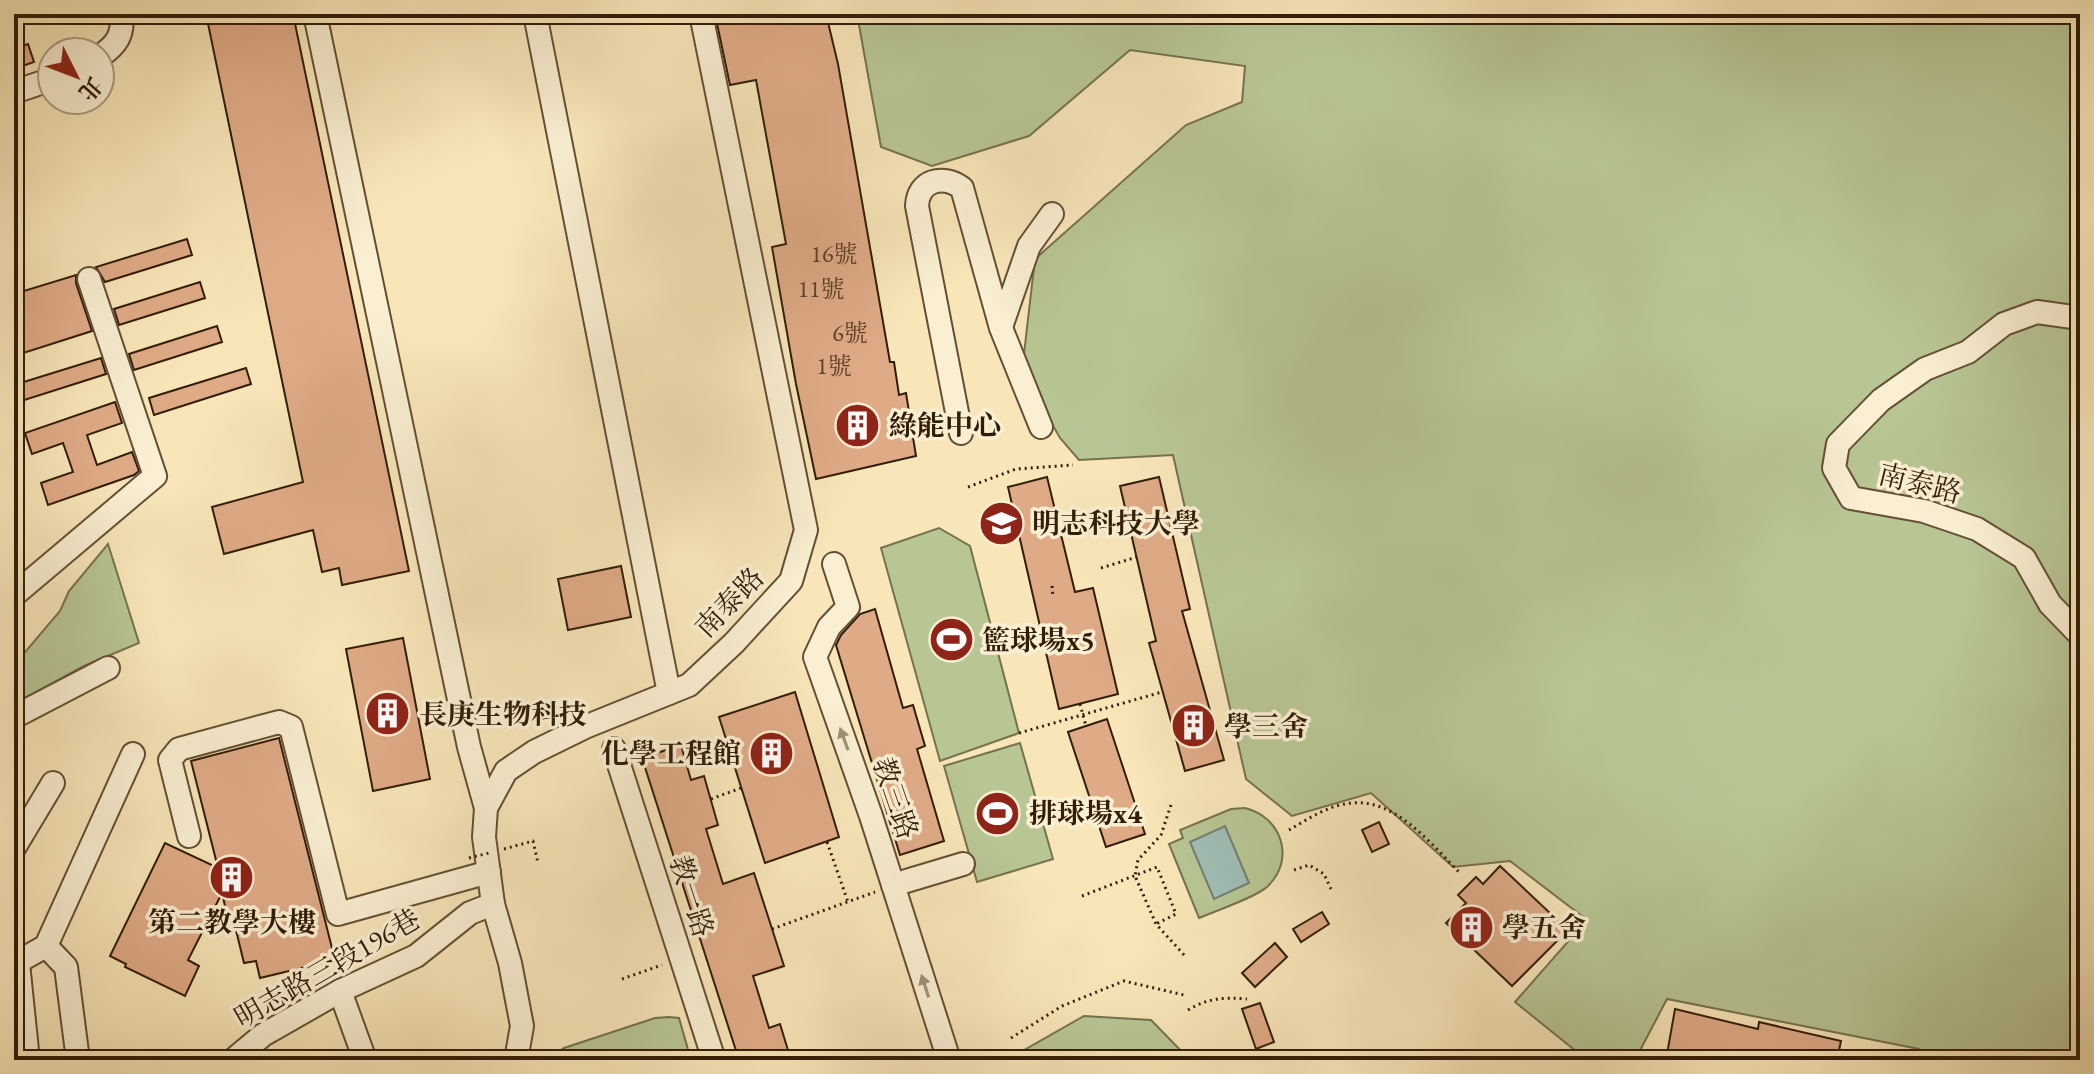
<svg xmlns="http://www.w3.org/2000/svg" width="2094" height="1074" font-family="'EB Garamond','Noto Serif TC',serif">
<rect width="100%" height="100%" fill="#f8e6b9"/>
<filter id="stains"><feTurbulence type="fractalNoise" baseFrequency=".0025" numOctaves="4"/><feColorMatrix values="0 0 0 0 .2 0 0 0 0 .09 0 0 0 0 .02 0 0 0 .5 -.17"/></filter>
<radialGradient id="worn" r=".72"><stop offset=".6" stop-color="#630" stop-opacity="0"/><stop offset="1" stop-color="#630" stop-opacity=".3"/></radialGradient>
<!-- green -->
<g fill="#b8c694" stroke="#75724e" stroke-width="2">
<path d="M 857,14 L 2080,14 L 2080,1060 L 1926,1060 L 1919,1049 L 1667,999 L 1635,1060 L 1587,1060 L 1515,1002 L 1587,920 L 1510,861 L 1453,867 L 1371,793 L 1292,816 L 1246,779 L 1173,455 L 1079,460 L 1060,438 L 1022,371 L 1035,259 L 1186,125 L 1242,102 L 1245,66 L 1130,50 L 1029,136 L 932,166 L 881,147 Z"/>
<path d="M 939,528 L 970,546 L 1019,733 L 940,761 L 881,548 Z"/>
<path d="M 108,544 L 139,643 L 84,666 L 14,704 L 14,665 L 60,611 L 69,591 Z"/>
<path d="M 1020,743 L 1053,859 L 977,882 L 944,766 Z"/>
<path d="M 1245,808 C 1281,817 1296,858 1268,886 C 1257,897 1215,911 1199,918 L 1169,844 L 1183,838 L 1180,830 L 1231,809 Z"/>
<path d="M 1084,1016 L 1151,1020 L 1190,1060 L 1015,1060 L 1019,1053 Z"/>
<path d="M 669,1017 L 679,1018 L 691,1060 L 555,1060 L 557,1053 L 564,1048 L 655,1018 Z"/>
</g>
<!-- water -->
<path fill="#9fbeb6" stroke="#737e70" stroke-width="2" d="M 1225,826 L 1249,883 L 1214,899 L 1190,842 Z"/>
<!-- building -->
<g fill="#dfab87" stroke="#321d08" stroke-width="2">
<path d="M 206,14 L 293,14 L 409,571 L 342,585 L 339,568 L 322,572 L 313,530 L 224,554 L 212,507 L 303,482 Z"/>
<path d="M 715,14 L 826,14 L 838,64 L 890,362 L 894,362 L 899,395 L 906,393 L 916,456 L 816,479 L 796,384 L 772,247 L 786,244 L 756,80 L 730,85 Z"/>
<path d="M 28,44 L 34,62 L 14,69 L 14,49 Z"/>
<path d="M 187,239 L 192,255 L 105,282 L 96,267 Z"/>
<path d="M 76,275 L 76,283 L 92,331 L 14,356 L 14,294 Z"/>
<path d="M 200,282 L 205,298 L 119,325 L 114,309 Z"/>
<path d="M 217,326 L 222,342 L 134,370 L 129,354 Z"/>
<path d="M 101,358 L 106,374 L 18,402 L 14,385 Z"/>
<path d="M 246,368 L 251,384 L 154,415 L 149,398 Z"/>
<path d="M 115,402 L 122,423 L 87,435 L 97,465 L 132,452 L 139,471 L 134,475 L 48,505 L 41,483 L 73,472 L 63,443 L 32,454 L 25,433 Z"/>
<path d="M 1047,477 L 1075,592 L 1093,588 L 1118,694 L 1059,709 L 1008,487 Z"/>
<path d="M 1159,477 L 1190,609 L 1182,611 L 1224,760 L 1185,771 L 1149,643 L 1156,641 L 1120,486 Z"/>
<path d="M 621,566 L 631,617 L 568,630 L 558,579 Z"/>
<path d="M 875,609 L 903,708 L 913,705 L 925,746 L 917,749 L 944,841 L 900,855 L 836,645 L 841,635 L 860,614 Z"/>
<path d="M 403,638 L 430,779 L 373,791 L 346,649 Z"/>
<path d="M 795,692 L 839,837 L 765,863 L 719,717 Z"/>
<path d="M 1107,719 L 1145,834 L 1106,847 L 1068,732 Z"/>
<path d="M 279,738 L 335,960 L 260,978 L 256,961 L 244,963 L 233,918 L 228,919 L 222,893 L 188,960 L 199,966 L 185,996 L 125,967 L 126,964 L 110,956 L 165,843 L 218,868 L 191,761 Z"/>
<path d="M 681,745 L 691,780 L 704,776 L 718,825 L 706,829 L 723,884 L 754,873 L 784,966 L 753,976 L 769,1028 L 780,1024 L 791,1060 L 739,1060 L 642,758 Z"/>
<path d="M 1379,822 L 1389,844 L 1372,852 L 1362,830 Z"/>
<path d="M 1500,866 L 1568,930 L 1512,986 L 1446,923 L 1466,903 L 1458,895 L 1476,877 L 1483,884 Z"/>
<path d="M 1322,912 L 1329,924 L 1301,942 L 1293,929 Z"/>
<path d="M 1275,943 L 1287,957 L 1255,987 L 1242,973 Z"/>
<path d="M 1260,1003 L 1274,1042 L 1256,1049 L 1242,1009 Z"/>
<path d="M 1675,1009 L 1758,1029 L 1759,1022 L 1841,1041 L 1837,1060 L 1666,1060 Z"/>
</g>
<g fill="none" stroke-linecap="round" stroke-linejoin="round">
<defs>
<g id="minor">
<path d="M 315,14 L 469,747 L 486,808"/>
<path d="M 535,14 L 669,693"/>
<path d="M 100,56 C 117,45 124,34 121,14"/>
<path d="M 14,92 L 52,79"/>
<path d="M 2080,318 L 2037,312 L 2004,324 L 1968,352 L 1925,369 L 1881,400 L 1838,444 L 1834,468 L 1851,498 L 1924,511 L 1977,529 L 2024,558 L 2050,604 L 2080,635"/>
<path d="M 1001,327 L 1029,246 L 1052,214"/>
<path d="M 961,433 L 917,206 C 918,180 943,174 962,188 L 1001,328 L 1041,427"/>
<path d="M 834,564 L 848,607 L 829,627 L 815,657 L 871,816 L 949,1060"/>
<path d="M 14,595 L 155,476 L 89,279"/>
<path d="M 14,717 L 108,668"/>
<path d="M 614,749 L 714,1060"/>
<path d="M 189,836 L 170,760 L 179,749 L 279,722 L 291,727 L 338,914 L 489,872"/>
<path d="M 14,848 L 53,783"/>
<path d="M 893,885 L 963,864"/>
<path d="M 46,946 L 66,967 L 78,1060"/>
<path d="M 18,963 L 28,1060"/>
<path d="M 14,964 L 46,946 L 133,754"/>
<path d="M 340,991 L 365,1060"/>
<path d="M 233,1060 L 263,1035 L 340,991 L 416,956 L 470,913 L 493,904"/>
<path d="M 516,1060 L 522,1026 L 510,963 L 493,904 L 484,837 L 486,808 L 506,771 L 534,752 L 585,727 L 689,685 L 734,643 L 791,581 L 806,530 L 701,14"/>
</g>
</defs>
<!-- minor casing -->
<use href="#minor" stroke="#644f34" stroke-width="26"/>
<!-- path -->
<g stroke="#321d08" stroke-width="3" stroke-dasharray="2 4" stroke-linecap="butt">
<path d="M 968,487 L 1016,469 L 1073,465"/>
<path d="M 1101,568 L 1137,557"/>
<path d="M 1052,586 L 1053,597"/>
<path d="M 1019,733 L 1162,692"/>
<path d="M 711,799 L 741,788"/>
<path d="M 1171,805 L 1161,835 L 1138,860 L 1135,876 L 1156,924 L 1185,956"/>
<path d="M 1289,830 C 1308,819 1330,804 1353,803 C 1396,799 1432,845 1460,873"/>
<path d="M 827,842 L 848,902"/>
<path d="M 504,849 L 533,841 L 538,863"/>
<path d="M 1294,870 L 1309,865 L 1324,874 L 1331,889"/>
<path d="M 1082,896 L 1157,867 L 1176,914 L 1156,924"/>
<path d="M 772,929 L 875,892"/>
<path d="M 622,979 L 662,965"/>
<path d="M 1188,1010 C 1208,998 1224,997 1247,999"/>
<path d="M 1011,1038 L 1062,1006 L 1124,981 L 1184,995"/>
</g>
<!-- minor -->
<use href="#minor" stroke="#faefd2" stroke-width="22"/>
<!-- path-bridge -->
<g stroke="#321d08" stroke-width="3" stroke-dasharray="2 4" stroke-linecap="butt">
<path d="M 1080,704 L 1086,726"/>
<path d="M 469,858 L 489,853"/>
</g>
</g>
<!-- one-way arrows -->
<defs><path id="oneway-solid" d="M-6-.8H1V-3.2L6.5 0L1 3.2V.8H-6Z" transform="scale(2)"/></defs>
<g fill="#a09077">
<use href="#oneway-solid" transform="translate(844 739) rotate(-110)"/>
<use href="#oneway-solid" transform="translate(925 986) rotate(-108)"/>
</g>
<!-- icons -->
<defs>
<symbol id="building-disc" viewBox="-11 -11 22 22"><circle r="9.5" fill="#8f2418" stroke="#faefd2"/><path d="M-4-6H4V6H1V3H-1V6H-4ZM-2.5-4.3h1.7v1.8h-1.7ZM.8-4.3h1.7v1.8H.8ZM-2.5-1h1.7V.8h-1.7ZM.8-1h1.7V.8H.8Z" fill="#fff"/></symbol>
<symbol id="university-disc" viewBox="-11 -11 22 22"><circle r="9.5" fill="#8f2418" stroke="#faefd2"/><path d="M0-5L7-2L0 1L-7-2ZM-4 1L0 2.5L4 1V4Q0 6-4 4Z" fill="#fff"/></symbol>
<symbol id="stadium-disc" viewBox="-11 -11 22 22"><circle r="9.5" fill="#8f2418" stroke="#faefd2"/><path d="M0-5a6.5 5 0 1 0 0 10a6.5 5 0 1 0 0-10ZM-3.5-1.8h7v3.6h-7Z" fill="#fff"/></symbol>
</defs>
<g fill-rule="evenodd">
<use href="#building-disc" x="832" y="400" width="51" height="51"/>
<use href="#university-disc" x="976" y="498" width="51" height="51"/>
<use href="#stadium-disc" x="926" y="614" width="51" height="51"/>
<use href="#building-disc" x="362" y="688" width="51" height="51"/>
<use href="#building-disc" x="1168" y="700" width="51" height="51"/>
<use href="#building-disc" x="746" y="728" width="51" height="51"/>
<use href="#stadium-disc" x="972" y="788" width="51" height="51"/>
<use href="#building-disc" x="206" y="852" width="51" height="51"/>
<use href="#building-disc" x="1446" y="902" width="51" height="51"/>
</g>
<g text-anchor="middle" stroke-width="7" stroke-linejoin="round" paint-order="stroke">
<!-- number labels -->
<g font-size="24" fill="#5d4028">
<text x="834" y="262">16號</text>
<text x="821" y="297">11號</text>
<text x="850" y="341">6號</text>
<text x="834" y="374">1號</text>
</g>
<!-- poi labels -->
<g font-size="28" font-weight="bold" fill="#321d08" stroke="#faefd2" text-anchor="start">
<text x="889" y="435">綠能中心</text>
<text x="1032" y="533">明志科技大學</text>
<text x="982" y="650">籃球場x5</text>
<text x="419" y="724">長庚生物科技</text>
<text x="1224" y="736">學三舍</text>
<text x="741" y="763" text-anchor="end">化學工程館</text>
<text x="1029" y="823">排球場x4</text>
<text x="232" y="932" text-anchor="middle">第二教學大樓</text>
<text x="1502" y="937">學五舍</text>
</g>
<!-- street labels -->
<g font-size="28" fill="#321d08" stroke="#faefd2">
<text transform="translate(1920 483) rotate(14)" y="10">南泰路</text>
<text transform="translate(729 602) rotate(-46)" y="10">南泰路</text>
<text transform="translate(896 798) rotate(71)" y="10">教三路</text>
<text transform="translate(692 896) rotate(72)" y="10">教一路</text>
<text transform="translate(327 968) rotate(-30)" y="10">明志路三段196巷</text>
</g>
</g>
<!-- margin -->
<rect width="2094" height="1074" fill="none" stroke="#f8e6b9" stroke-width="48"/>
<rect x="16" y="16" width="2062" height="1042" fill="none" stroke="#321d08" stroke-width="4"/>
<rect x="24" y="24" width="2046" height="1026" fill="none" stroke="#321d08" stroke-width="2"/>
<!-- north arrow -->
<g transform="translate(76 76) rotate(132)"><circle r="38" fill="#faefd2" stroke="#aa9b81" stroke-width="2"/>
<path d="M0-6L14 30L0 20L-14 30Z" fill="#8f2418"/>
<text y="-12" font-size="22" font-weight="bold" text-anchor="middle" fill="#321d08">北</text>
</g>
<rect width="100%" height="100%" filter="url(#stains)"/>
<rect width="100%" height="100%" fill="url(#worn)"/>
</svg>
